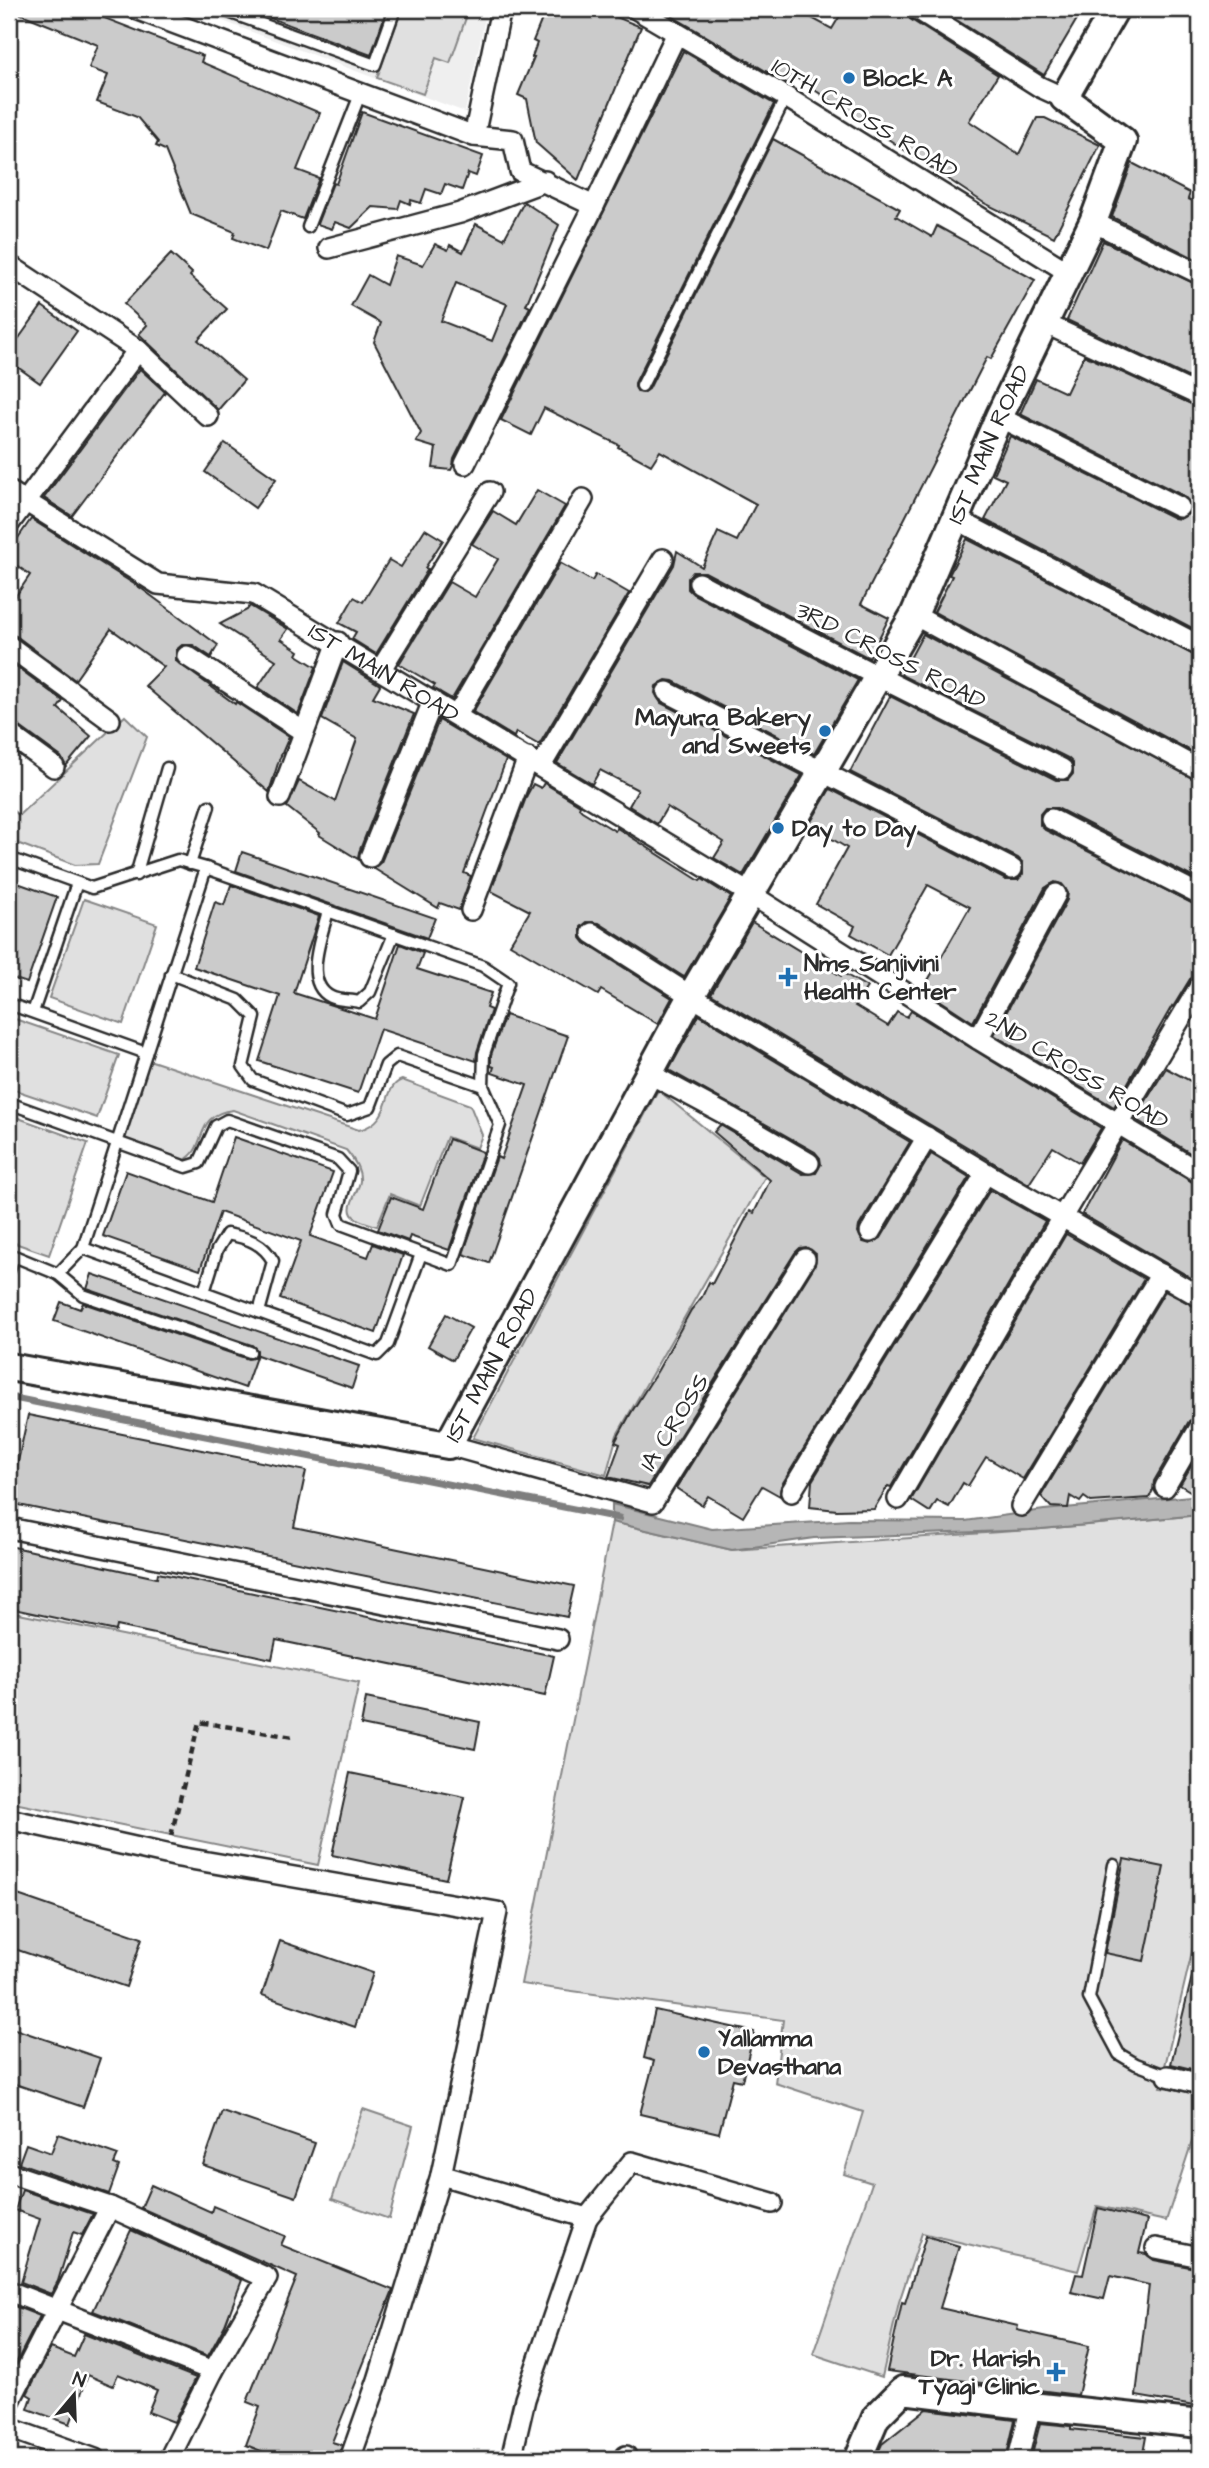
<svg xmlns="http://www.w3.org/2000/svg" width="1209" height="2468" font-family="'Architects Daughter',sans-serif">
<rect width="100%" height="100%" fill="#fff"/>
<filter id="ink" filterUnits="userSpaceOnUse"><feTurbulence type="fractalNoise" baseFrequency=".0143" numOctaves="2"/><feDisplacementMap in="SourceGraphic" scale="14" xChannelSelector="R" yChannelSelector="G"/><feConvolveMatrix kernelMatrix="1 2 1 2 8 2 1 2 1" color-interpolation-filters="sRGB"/></filter>
<g filter="url(#ink)">
<!-- built -->
<path fill="#efefef" d="M 191,9 L 487,9 L 465,112 Z"/>
<!-- green -->
<g fill="#e0e0e0" stroke="#868686" stroke-width="2">
<path d="M 402,9 L 460,9 L 468,12 L 450,63 L 436,58 L 423,94 L 377,78 Z"/>
<path d="M 125,716 L 147,737 L 98,864 L 75,865 L 9,840 L 9,808 L 19,815 Z"/>
<path d="M 84,899 L 157,924 L 123,1024 L 49,998 Z"/>
<path d="M 9,1017 L 119,1055 L 97,1118 L 9,1088 Z"/>
<path d="M 149,1060 L 359,1130 C 394,1121 381,1087 402,1080 L 470,1105 L 482,1135 L 477,1148 L 447,1137 L 420,1206 L 390,1194 L 377,1226 C 371,1224 361,1222 356,1218 C 342,1210 359,1192 360,1181 C 361,1170 353,1158 346,1150 L 233,1110 C 193,1114 208,1149 184,1160 L 123,1138 Z"/>
<path d="M 658,1090 L 765,1177 L 617,1435 L 606,1475 L 473,1438 Z"/>
<path d="M 10,1115 L 88,1143 L 49,1255 L 9,1241 Z"/>
<path d="M 1200,1515 L 1200,1918 L 1160,2087 L 1200,2092 L 1200,2117 L 1166,2221 L 1097,2206 L 1078,2271 L 922,2233 L 899,2302 L 882,2377 L 813,2354 L 872,2183 L 844,2174 L 863,2112 L 775,2083 L 783,2020 L 521,1984 L 612,1522 L 732,1550 L 1030,1530 Z"/>
<path d="M 9,1612 L 359,1683 L 318,1865 L 9,1802 Z"/>
<path d="M 363,2109 L 413,2126 L 389,2219 L 332,2199 Z"/>
</g>
<!-- water -->
<path fill="#b6b6b6" stroke="#7e7e7e" stroke-width="2" d="M 1200,1495 L 1200,1515 L 1030,1530 L 814,1538 L 732,1550 L 612,1522 L 612,1504 L 712,1529 L 849,1520 L 965,1521 L 1044,1510 Z"/>
<g fill="none" stroke-linecap="round" stroke-linejoin="round">
<!-- stream -->
<path stroke="#7e7e7e" stroke-width="7" d="M 9,1397 L 619,1518"/>
</g>
<!-- building -->
<g fill="#cbcbcb" stroke="#2b2b2b" stroke-width="2" fill-rule="evenodd">
<path d="M 9,9 L 96,9 L 94,14 L 203,56 L 201,62 L 320,113 L 297,170 L 319,178 L 303,219 L 281,211 L 266,251 L 233,238 L 235,232 L 191,214 L 165,150 L 156,146 L 158,142 L 137,117 L 97,102 L 108,75 L 89,68 L 98,45 Z"/>
<path d="M 246,9 L 387,9 L 371,55 Z"/>
<path d="M 546,9 L 597,9 L 641,27 L 578,180 L 536,143 L 527,99 L 518,95 L 534,57 L 532,57 L 537,43 L 533,41 Z"/>
<path d="M 660,9 L 795,9 L 832,29 L 844,9 L 905,9 L 910,19 L 998,75 L 969,121 L 1019,154 L 1037,118 L 1045,118 L 1100,145 L 1054,237 L 984,203 L 792,75 L 788,84 Z"/>
<path d="M 939,9 L 1083,9 L 1044,75 Z"/>
<path d="M 683,51 L 774,104 L 635,383 L 635,387 L 638,392 L 643,393 L 649,389 L 773,139 L 900,209 L 896,216 L 932,237 L 937,226 L 1035,280 L 991,359 L 987,357 L 861,604 L 889,618 L 869,658 L 705,572 L 693,572 L 688,578 L 688,589 L 693,594 L 858,680 L 814,754 L 673,681 L 666,680 L 656,686 L 655,693 L 661,703 L 802,775 L 743,875 L 714,858 L 724,842 L 667,807 L 657,824 L 629,806 L 638,790 L 600,770 L 592,784 L 557,763 L 674,565 L 677,551 L 702,567 L 718,532 L 737,541 L 756,504 L 660,451 L 651,465 L 618,447 L 619,445 L 544,408 L 531,435 L 501,420 Z"/>
<path d="M 362,112 L 483,156 L 476,176 L 468,173 L 462,190 L 445,184 L 441,194 L 426,189 L 421,203 L 411,200 L 410,204 L 401,200 L 398,209 L 373,207 L 351,228 L 335,222 L 332,229 L 317,224 L 333,183 L 336,184 Z"/>
<path d="M 1132,163 L 1190,193 L 1188,199 L 1200,204 L 1200,261 L 1112,217 Z"/>
<path d="M 524,202 L 559,225 L 526,305 L 530,307 L 454,459 L 453,466 L 451,470 L 433,468 L 436,448 L 416,442 L 421,433 L 374,342 L 381,323 L 351,306 L 368,275 L 386,285 L 396,256 L 423,265 L 435,244 L 448,250 L 450,245 L 463,252 L 476,224 L 504,239 ZM 456,283 L 507,304 L 492,341 L 441,321 Z"/>
<path d="M 1103,241 L 1200,286 L 1200,383 L 1067,320 Z"/>
<path d="M 171,254 L 192,273 L 190,276 L 227,309 L 198,340 L 244,380 L 218,410 L 139,334 L 147,325 L 124,304 Z"/>
<path d="M 42,306 L 77,331 L 40,383 L 9,361 L 9,352 Z"/>
<path d="M 1084,355 L 1200,408 L 1200,632 L 985,520 L 1006,480 L 993,474 L 1010,436 L 1174,518 L 1180,519 L 1190,513 L 1191,506 L 1184,496 L 1020,414 L 1036,379 L 1066,393 Z"/>
<path d="M 140,369 L 165,392 L 72,516 L 44,498 Z"/>
<path d="M 225,443 L 276,479 L 255,508 L 205,472 Z"/>
<path d="M 537,490 L 565,506 L 452,699 L 433,688 L 435,685 L 399,664 L 449,582 L 475,597 L 498,559 L 472,544 L 493,511 L 516,525 Z"/>
<path d="M 31,519 L 142,589 L 218,645 L 211,657 L 193,645 L 182,645 L 176,650 L 176,661 L 235,704 L 236,702 L 289,737 L 279,760 L 269,792 L 145,686 L 164,667 L 111,629 L 75,680 L 16,636 L 9,634 L 9,606 L 30,575 L 9,560 L 9,551 Z"/>
<path d="M 425,529 L 443,540 L 425,568 L 428,569 L 376,654 L 352,639 L 356,632 L 339,623 L 354,597 L 363,602 L 389,560 L 401,567 Z"/>
<path d="M 967,539 L 1200,658 L 1200,756 L 934,612 L 952,576 L 949,575 Z"/>
<path d="M 560,563 L 592,581 L 596,574 L 629,593 L 539,745 L 516,732 L 514,737 L 473,712 Z"/>
<path d="M 250,606 L 288,629 L 281,639 L 299,651 L 297,655 L 316,667 L 298,714 L 258,687 L 276,660 L 220,624 L 247,610 Z"/>
<path d="M 923,634 L 1200,782 L 1200,881 L 1057,808 L 1045,808 L 1040,814 L 1040,825 L 1045,830 L 1200,907 L 1200,974 L 1190,979 L 1173,1007 L 1172,1006 L 1114,1107 L 994,1035 L 1067,900 L 1068,893 L 1062,884 L 1055,882 L 1045,888 L 973,1022 L 923,989 L 970,907 L 928,885 L 888,955 L 851,934 L 855,926 L 816,904 L 847,848 L 809,825 L 830,789 L 1006,880 L 1018,880 L 1023,874 L 1023,863 L 1018,858 L 850,772 L 890,696 L 1056,780 L 1068,780 L 1073,774 L 1073,763 L 1068,758 L 901,675 Z"/>
<path d="M 9,661 L 63,701 L 58,708 L 91,736 L 66,766 L 61,757 L 16,724 L 9,722 Z"/>
<path d="M 343,662 L 380,685 L 373,697 L 414,714 L 359,852 L 358,859 L 319,835 L 320,833 L 287,807 L 299,781 L 335,801 L 357,739 L 322,719 Z"/>
<path d="M 439,720 L 506,760 L 464,873 L 471,876 L 459,910 L 440,903 L 438,908 L 373,868 L 381,862 Z"/>
<path d="M 544,783 L 580,805 L 579,808 L 582,811 L 615,831 L 617,828 L 700,881 L 702,879 L 731,897 L 684,977 L 599,923 L 587,922 L 581,927 L 581,938 L 585,943 L 672,998 L 658,1024 L 601,990 L 598,995 L 510,944 L 530,911 L 491,891 L 527,795 L 533,784 L 541,788 Z"/>
<path d="M 242,852 L 435,918 L 427,938 L 236,871 Z"/>
<path d="M 9,880 L 57,897 L 27,983 L 9,977 Z"/>
<path d="M 231,885 L 319,916 L 294,993 L 375,1019 L 400,944 L 423,953 L 417,969 L 491,993 L 486,1008 L 491,1010 L 477,1052 L 476,1061 L 380,1029 L 358,1093 L 259,1061 L 280,996 L 194,967 L 215,902 L 224,905 Z"/>
<path d="M 752,922 L 841,976 L 843,973 L 867,987 L 855,1006 L 888,1026 L 897,1012 L 907,1017 L 911,1011 L 1101,1128 L 1080,1163 L 1053,1147 L 1029,1184 L 711,994 Z"/>
<path d="M 505,1015 L 568,1036 L 489,1263 L 463,1254 L 497,1157 L 501,1159 L 527,1085 L 492,1073 L 494,1067 L 491,1066 L 491,1055 Z"/>
<path d="M 699,1015 L 910,1142 L 859,1226 L 858,1232 L 863,1242 L 870,1244 L 881,1238 L 931,1154 L 969,1177 L 781,1486 L 780,1496 L 762,1486 L 743,1517 L 708,1496 L 702,1505 L 676,1488 L 815,1265 L 816,1254 L 806,1247 L 800,1248 L 795,1253 L 648,1486 L 608,1477 L 620,1444 L 615,1442 L 631,1413 L 658,1370 L 691,1310 L 702,1297 L 709,1282 L 712,1284 L 750,1211 L 754,1213 L 770,1180 L 714,1132 L 720,1125 L 803,1174 L 816,1173 L 821,1164 L 820,1158 L 815,1152 L 669,1070 Z"/>
<path d="M 1166,1068 L 1200,1086 L 1200,1159 L 1135,1119 Z"/>
<path d="M 234,1137 L 333,1172 L 310,1236 L 368,1257 L 373,1244 L 403,1255 L 376,1333 L 280,1299 L 301,1241 L 220,1212 L 200,1270 L 103,1236 L 126,1171 L 212,1202 Z"/>
<path d="M 449,1139 L 483,1152 L 449,1250 L 410,1236 L 408,1241 L 378,1230 L 391,1197 L 423,1209 Z"/>
<path d="M 1122,1140 L 1194,1183 L 1200,1185 L 1200,1283 L 1082,1214 Z"/>
<path d="M 990,1190 L 1045,1221 L 891,1487 L 888,1486 L 874,1509 L 837,1510 L 810,1507 L 812,1481 Z"/>
<path d="M 1066,1234 L 1144,1279 L 1023,1479 L 986,1457 L 968,1486 L 963,1483 L 949,1507 L 937,1501 L 930,1512 L 911,1500 Z"/>
<path d="M 92,1274 L 359,1366 L 352,1388 L 257,1355 L 257,1350 L 252,1345 L 87,1289 Z"/>
<path d="M 1165,1291 L 1200,1309 L 1200,1415 L 1189,1421 L 1154,1481 L 1153,1490 L 1149,1498 L 1091,1502 L 1084,1497 L 1080,1502 L 1070,1496 L 1068,1508 L 1051,1507 L 1041,1496 Z"/>
<path d="M 61,1302 L 80,1309 L 83,1303 L 248,1359 L 256,1357 L 245,1388 L 54,1321 Z"/>
<path d="M 446,1314 L 471,1328 L 453,1360 L 428,1346 Z"/>
<path d="M 28,1415 L 306,1471 L 294,1527 L 574,1586 L 567,1617 L 9,1503 Z"/>
<path d="M 1200,1451 L 1200,1497 L 1180,1485 Z"/>
<path d="M 9,1546 L 157,1578 L 158,1573 L 554,1656 L 545,1696 L 276,1640 L 272,1659 L 117,1626 L 116,1631 L 9,1608 Z"/>
<path d="M 366,1698 L 480,1722 L 475,1749 L 361,1725 Z"/>
<path d="M 350,1773 L 465,1797 L 446,1879 L 332,1855 Z"/>
<path d="M 1124,1859 L 1164,1867 L 1144,1961 L 1105,1953 Z"/>
<path d="M 9,1892 L 142,1938 L 126,1987 L 9,1947 Z"/>
<path d="M 280,1941 L 373,1973 L 355,2027 L 262,1995 Z"/>
<path d="M 1193,1972 L 1200,1973 L 1200,2071 L 1171,2064 Z"/>
<path d="M 655,2010 L 754,2032 L 742,2081 L 733,2079 L 719,2133 L 640,2114 L 654,2061 L 644,2058 Z"/>
<path d="M 9,2027 L 100,2058 L 83,2107 L 9,2082 Z"/>
<path d="M 222,2111 L 315,2143 L 296,2197 L 203,2165 Z"/>
<path d="M 58,2134 L 118,2155 L 114,2164 L 119,2166 L 109,2194 L 19,2163 L 26,2144 L 51,2153 Z"/>
<path d="M 151,2185 L 211,2212 L 213,2206 L 285,2236 L 281,2245 L 393,2290 L 332,2442 L 342,2445 L 338,2459 L 281,2459 L 246,2445 L 260,2407 L 247,2402 L 297,2277 L 141,2208 Z"/>
<path d="M 22,2190 L 93,2214 L 82,2235 L 73,2232 L 58,2281 L 51,2294 L 21,2282 L 40,2219 L 15,2210 Z"/>
<path d="M 1098,2208 L 1147,2220 L 1139,2253 L 1146,2254 L 1154,2260 L 1200,2269 L 1200,2407 L 1136,2396 L 1149,2285 L 1110,2276 L 1104,2299 L 1071,2292 L 1076,2274 L 1083,2275 Z"/>
<path d="M 131,2230 L 242,2280 L 225,2325 L 208,2356 L 93,2311 Z"/>
<path d="M 926,2236 L 959,2246 L 940,2308 L 1018,2326 L 1017,2330 L 1089,2346 L 1078,2395 L 887,2371 L 902,2302 L 905,2303 Z"/>
<path d="M 9,2304 L 40,2316 L 9,2377 Z"/>
<path d="M 84,2334 L 196,2378 L 174,2422 L 148,2412 L 157,2390 L 118,2374 L 113,2386 L 88,2375 L 70,2424 L 28,2409 L 32,2397 L 27,2394 L 51,2348 L 74,2357 Z"/>
<path d="M 926,2409 L 1015,2420 L 1006,2459 L 875,2459 L 882,2444 Z"/>
<path d="M 1040,2423 L 1071,2426 L 1071,2429 L 1146,2437 L 1142,2459 L 1031,2459 Z"/>
</g>
<g fill="none" stroke-linecap="round" stroke-linejoin="round">
<defs>
<g id="lane">
<path d="M 220,9 L 375,65 L 395,9"/>
<path d="M 308,227 L 361,92"/>
<path d="M 642,386 L 786,97"/>
<path d="M 9,858 L 92,888 L 178,860 L 206,868 L 83,1248 L 58,1274 L 14,1256 L 9,1271"/>
<path d="M 190,864 L 209,806"/>
<path d="M 136,875 L 167,768"/>
<path d="M 328,911 C 322,935 302,983 331,997 C 339,1001 351,1000 359,1002 L 370,992 L 394,934"/>
<path d="M 171,974 L 238,1000 L 255,1017 L 243,1066 L 253,1080 L 347,1115 L 370,1107 L 386,1065 L 397,1056 L 483,1086"/>
<path d="M 9,1004 L 146,1053"/>
<path d="M 33,1012 L 77,883"/>
<path d="M 9,1103 L 186,1167 L 199,1163 L 216,1126 L 227,1120 L 338,1159 L 349,1171 L 337,1214 L 341,1224 L 452,1265 L 500,1125 L 483,1086 L 484,1054 L 508,983 L 483,966 L 206,868"/>
<path d="M 83,1248 L 377,1355 L 388,1344 L 421,1254"/>
<path d="M 58,1274 L 83,1295 L 250,1352"/>
<path d="M 204,1292 L 217,1250 L 227,1234 C 248,1238 263,1243 273,1261 L 259,1312"/>
<path d="M 1114,1865 L 1089,1998 L 1119,2054 L 1136,2064 L 1168,2076"/>
</g>
<g id="street">
<path d="M 136,9 L 474,136 L 501,9"/>
<path d="M 636,9 L 786,97 L 1068,272"/>
<path d="M 917,9 L 1040,87 L 1064,98"/>
<path d="M 474,136 L 513,140 L 520,171 L 594,206"/>
<path d="M 1093,222 L 1200,274"/>
<path d="M 329,248 L 460,213 L 545,181"/>
<path d="M 9,265 L 138,350 L 9,524"/>
<path d="M 1044,323 L 1200,396"/>
<path d="M 138,350 L 208,416"/>
<path d="M 999,417 L 1179,507"/>
<path d="M 465,464 L 594,206 L 676,35"/>
<path id="s1" d="M 9,491 L 158,584 L 254,594 L 752,895 L 978,1039 L 1200,1173"/>
<path d="M 956,519 L 1200,646"/>
<path d="M 699,583 L 879,677 L 1062,769"/>
<path d="M 914,615 L 1200,770"/>
<path d="M 9,646 L 110,720"/>
<path d="M 187,656 L 304,732"/>
<path d="M 381,669 L 490,492"/>
<path d="M 667,692 L 1012,869"/>
<path d="M 457,715 L 583,499"/>
<path d="M 9,734 L 54,767"/>
<path d="M 541,766 L 663,559"/>
<path d="M 280,797 L 338,642"/>
<path d="M 1051,819 L 1200,895"/>
<path d="M 370,857 L 433,701"/>
<path d="M 471,910 L 528,758"/>
<path d="M 592,933 L 691,996 L 986,1173 L 1200,1297"/>
<path d="M 978,1039 L 1056,894"/>
<path d="M 648,1073 L 730,1117 L 809,1163"/>
<path d="M 870,1232 L 927,1137"/>
<path d="M 448,1445 L 653,1502 L 805,1259"/>
<path d="M 1165,1487 L 1200,1427"/>
<path d="M 791,1492 L 986,1173"/>
<path d="M 898,1499 L 1062,1217 L 1200,986"/>
<path d="M 1021,1506 L 1161,1274"/>
<path d="M 9,1528 L 558,1639"/>
<path d="M 9,1819 L 179,1857 L 497,1912 L 441,2175 L 378,2380 L 350,2459"/>
<path d="M 1168,2076 L 1200,2084"/>
<path d="M 9,2173 L 110,2207 L 267,2278 L 213,2371 L 169,2459"/>
<path d="M 441,2175 L 587,2218 L 525,2399 L 511,2459"/>
<path d="M 587,2218 L 632,2162 L 772,2203"/>
<path d="M 1156,2248 L 1200,2257"/>
<path d="M 9,2291 L 213,2371"/>
<path d="M 9,2403 L 110,2207"/>
<path d="M 9,2428 L 95,2459"/>
<path d="M 625,2459 L 626,2456"/>
<path d="M 1018,2459 L 1031,2406"/>
</g>
<g id="secondary">
<path id="s2" d="M 9,1367 L 448,1445 L 691,996 L 914,615 L 999,417 L 1093,222 L 1123,141 L 1064,98 L 1115,9"/>
<path d="M 858,2459 L 876,2417 L 903,2390 L 1031,2406 L 1200,2424"/>
</g>
</defs>
<!-- lane casing -->
<use href="#lane" stroke="#2b2b2b" stroke-width="15"/>
<!-- street casing -->
<use href="#street" stroke="#2b2b2b" stroke-width="24"/>
<!-- secondary casing -->
<use href="#secondary" stroke="#2b2b2b" stroke-width="32"/>
<!-- path -->
<path stroke="#2b2b2b" stroke-width="4.5" stroke-dasharray="7 5" stroke-linecap="butt" d="M 171,1836 L 199,1722 L 293,1737"/>
<!-- lane -->
<use href="#lane" stroke="#fff" stroke-width="10"/>
<!-- street -->
<use href="#street" stroke="#fff" stroke-width="19"/>
<!-- secondary -->
<use href="#secondary" stroke="#fff" stroke-width="26"/>
</g>
</g>
<!-- markers -->
<g fill="#1f6fb2" stroke="#fff" stroke-width="2.5">
<circle cx="849" cy="78" r="7"/>
<circle cx="825" cy="731" r="7"/>
<circle cx="778" cy="828" r="7"/>
<path d="M784.5 966.5h7v7h7v7h-7v7h-7v-7h-7v-7h7z"/>
<circle cx="704" cy="2052" r="7"/>
<path d="M1052.5 2361.5h7v7h7v7h-7v7h-7v-7h-7v-7h7z"/>
</g>
<g text-anchor="middle" stroke-width="6" stroke-linejoin="round" paint-order="stroke">
<!-- poi labels -->
<g font-size="24" font-weight="bold" fill="#2b2b2b" stroke="#fff" text-anchor="start">
<text x="863" y="86">Block A</text>
<text x="811" y="725" text-anchor="end">Mayura Bakery<tspan x="811" dy="28">and Sweets</tspan></text>
<text x="792" y="836">Day to Day</text>
<text x="804" y="971">Nms Sanjivini<tspan x="804" dy="28">Health Center</tspan></text>
<text x="718" y="2046">Yallamma<tspan x="718" dy="28">Devasthana</tspan></text>
<text x="1040" y="2366" text-anchor="end">Dr. Harish<tspan x="1040" dy="28">Tyagi Clinic</tspan></text>
</g>
<!-- street labels -->
<g font-size="24" fill="#2b2b2b" stroke="#fff">
<text transform="translate(865 118) rotate(31)" y="8">10TH CROSS ROAD</text>
<text dy="8" stroke="none"><textPath href="#s2" startOffset="1584">1ST MAIN ROAD</textPath></text>
<text transform="translate(891 655) rotate(27)" y="8">3RD CROSS ROAD</text>
<text dy="8" stroke="none"><textPath href="#s1" startOffset="424">1ST MAIN ROAD</textPath></text>
<text transform="translate(1077 1070) rotate(31)" y="8">2ND CROSS ROAD</text>
<text dy="8" stroke="none"><textPath href="#s2" startOffset="537">1ST MAIN ROAD</textPath></text>
<text transform="translate(674 1422) rotate(-58)" y="8">1A CROSS</text>
</g>
</g>
<!-- margin -->
<rect width="1209" height="2468" fill="none" stroke="#fff" stroke-width="35"/>
<rect x="18" y="18" width="1174" height="2433" fill="none" stroke="#2b2b2b" stroke-width="2.5" filter="url(#ink)"/>
<!-- north arrow -->
<g transform="translate(74 2395) rotate(19)" stroke="#ffffff" stroke-width="5" paint-order="stroke">
<path d="M0-5L12 26L0 18L-12 26Z" fill="#2b2b2b"/>
<text y="-10" font-size="19" font-weight="bold" text-anchor="middle" fill="#2b2b2b">N</text>
</g>
</svg>
